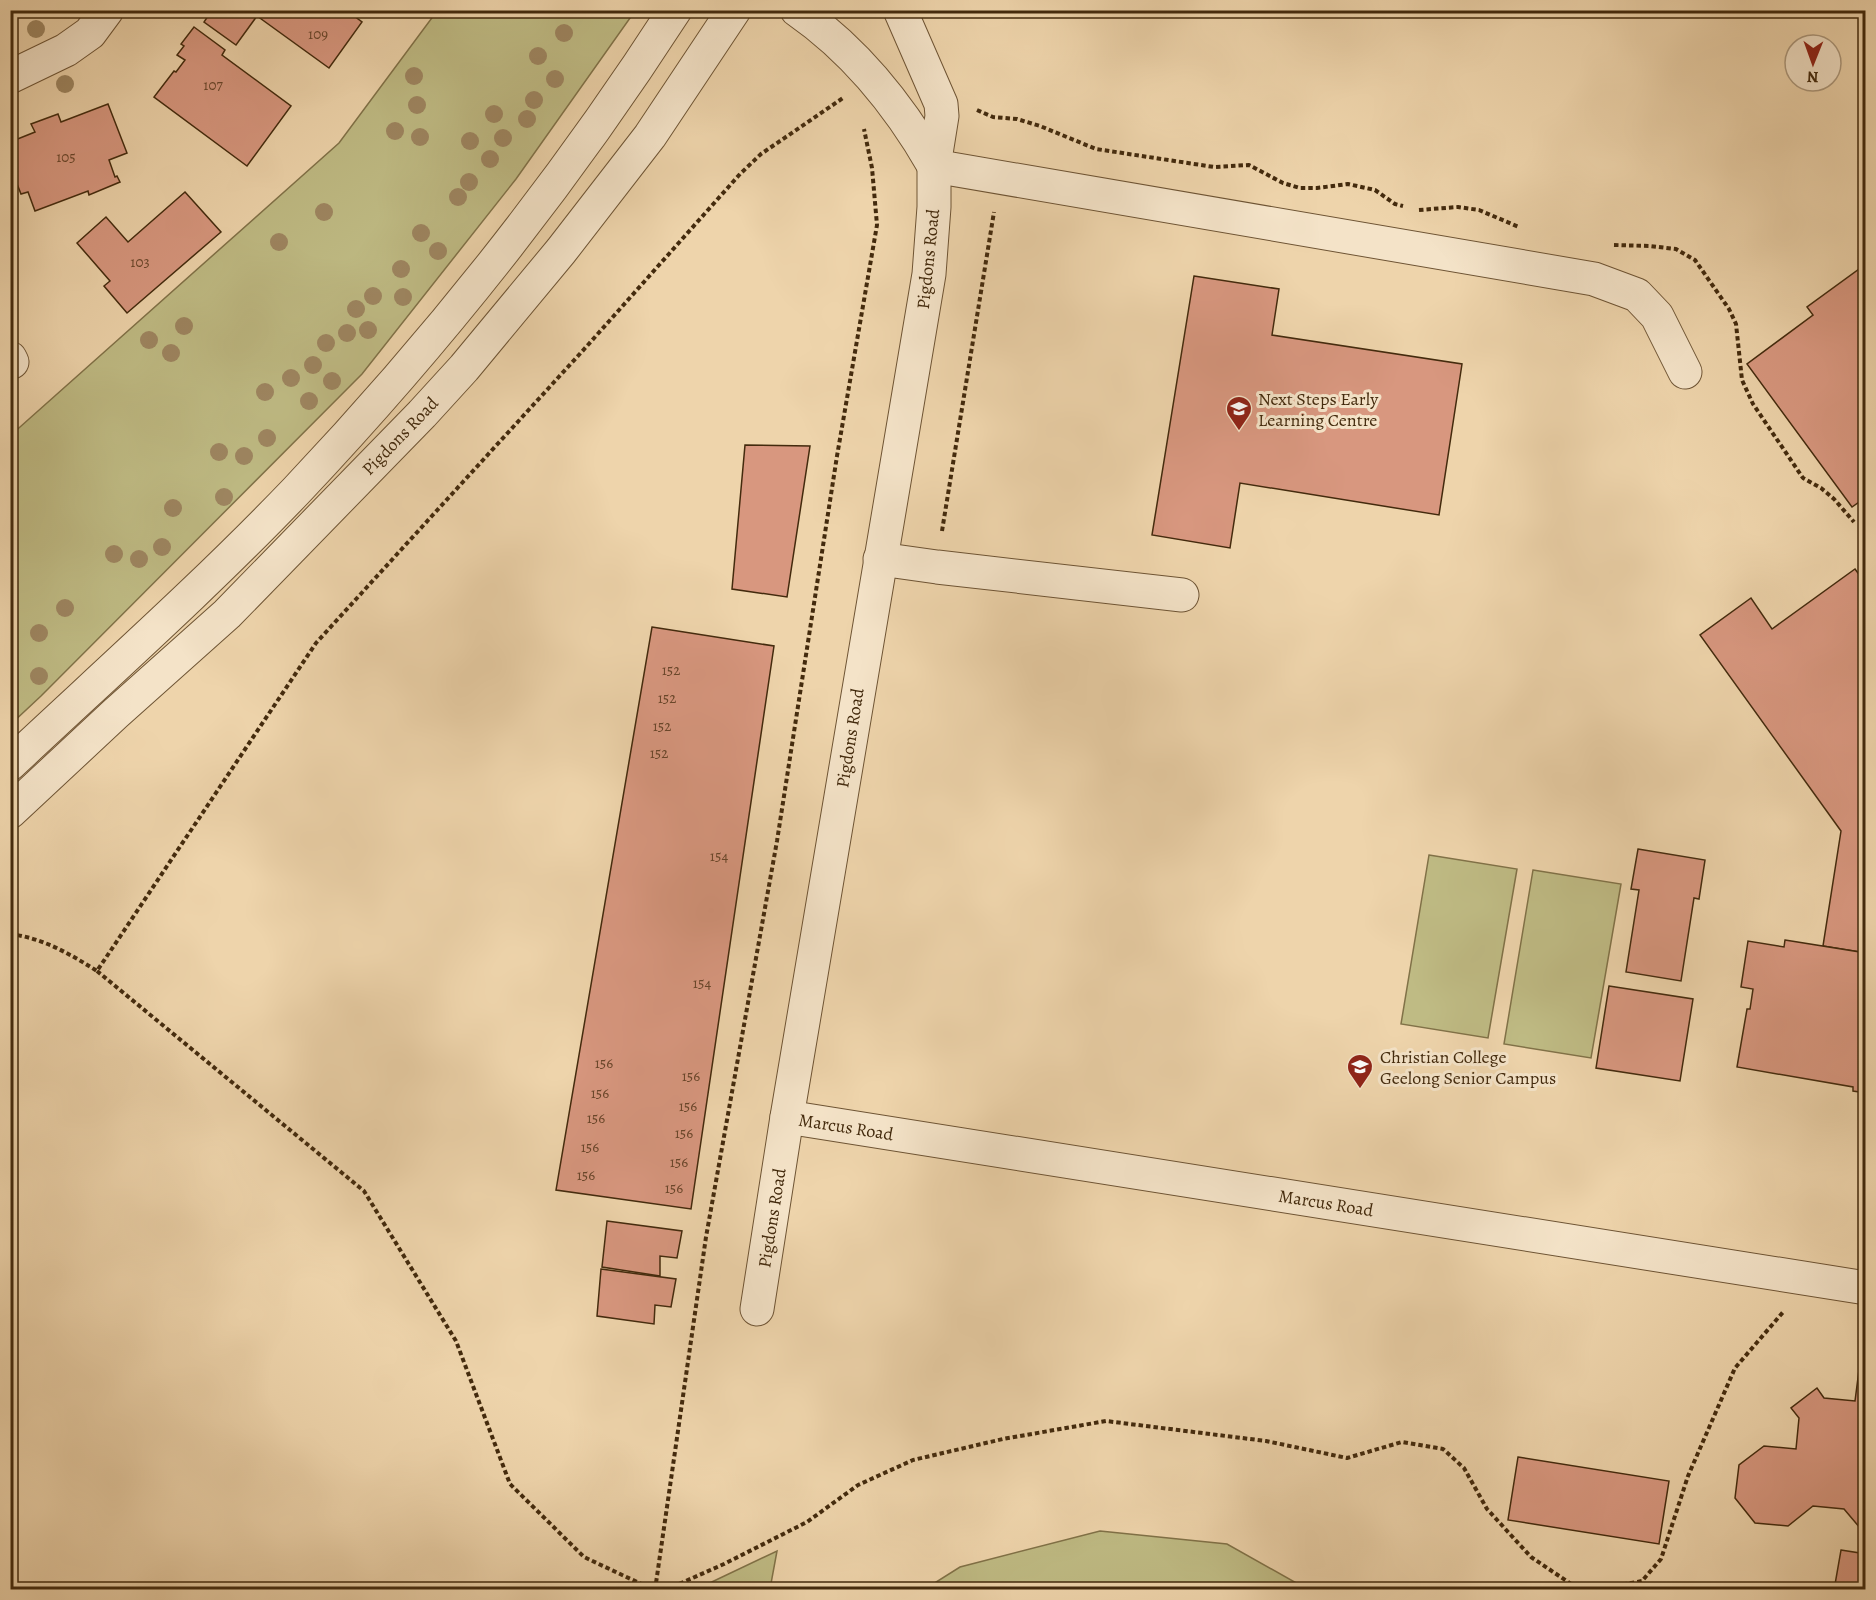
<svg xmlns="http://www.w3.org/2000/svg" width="1876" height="1600" font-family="Alegreya,serif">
<rect width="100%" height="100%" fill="#eed4ab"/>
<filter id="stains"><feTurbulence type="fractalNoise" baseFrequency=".00333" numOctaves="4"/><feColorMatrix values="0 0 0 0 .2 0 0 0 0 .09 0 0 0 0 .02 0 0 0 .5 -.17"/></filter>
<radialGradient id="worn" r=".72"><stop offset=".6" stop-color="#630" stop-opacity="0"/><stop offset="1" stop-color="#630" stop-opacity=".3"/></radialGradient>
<!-- green -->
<g fill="#bfbb84" stroke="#817248" stroke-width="1.5">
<path d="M 437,11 L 635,11 L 516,179 L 362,374 L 41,696 L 11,724 L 11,435 L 339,143 Z"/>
<path d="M 1429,855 L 1517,869 L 1488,1038 L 1401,1024 Z"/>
<path d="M 1533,870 L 1621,884 L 1591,1058 L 1504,1044 Z"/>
<path d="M 1100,1531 L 1227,1544 L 1307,1589 L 925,1589 L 960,1567 Z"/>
<path d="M 777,1551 L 770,1589 L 697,1589 Z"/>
</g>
<!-- building -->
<g fill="#d8977f" stroke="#432a0d" stroke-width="1.5">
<path d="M 212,10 L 346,10 L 362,22 L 329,68 L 257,16 L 236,45 L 204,22 Z"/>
<path d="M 194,27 L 225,50 L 222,55 L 291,106 L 247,166 L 154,97 L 174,71 L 176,72 L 185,60 L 177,55 L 184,46 L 181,44 Z"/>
<path d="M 108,104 L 127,153 L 109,160 L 115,177 L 117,176 L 120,182 L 89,195 L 88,191 L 35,211 L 28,192 L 21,194 L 10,166 L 16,163 L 10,147 L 10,142 L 35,132 L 31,124 L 58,114 L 61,122 Z"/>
<path d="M 185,192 L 221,232 L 127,313 L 104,286 L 110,281 L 77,243 L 106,217 L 128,242 Z"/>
<path d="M 1866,264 L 1866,497 L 1852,507 L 1747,364 L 1813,315 L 1807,307 Z"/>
<path d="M 1194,276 L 1279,289 L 1272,335 L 1462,364 L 1439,515 L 1240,483 L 1230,548 L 1152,535 Z"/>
<path d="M 745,445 L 810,446 L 787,597 L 732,589 Z"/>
<path d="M 1855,569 L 1866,584 L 1866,727 L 1860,731 L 1866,739 L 1866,953 L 1823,946 L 1841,831 L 1700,635 L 1751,598 L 1772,629 Z"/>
<path d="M 652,627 L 774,646 L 691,1209 L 556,1190 Z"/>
<path d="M 1638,849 L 1705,860 L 1699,899 L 1694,898 L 1681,981 L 1626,972 L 1639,890 L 1631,889 Z"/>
<path d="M 1785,940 L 1866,953 L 1866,1093 L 1853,1091 L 1853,1087 L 1737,1067 L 1747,1009 L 1750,1009 L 1753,989 L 1741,987 L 1748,941 L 1784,947 Z"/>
<path d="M 1609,986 L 1693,999 L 1680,1081 L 1596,1068 Z"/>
<path d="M 607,1221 L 682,1231 L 677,1258 L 660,1256 L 660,1276 L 602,1267 Z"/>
<path d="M 601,1269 L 676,1279 L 671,1307 L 655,1305 L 654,1324 L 597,1316 Z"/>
<path d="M 1866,1364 L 1866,1535 L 1844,1509 L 1813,1506 L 1788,1526 L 1755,1523 L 1735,1498 L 1739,1465 L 1764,1446 L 1796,1449 L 1799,1418 L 1791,1408 L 1817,1388 L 1824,1398 L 1855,1401 L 1859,1370 Z"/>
<path d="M 1518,1457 L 1669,1481 L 1659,1544 L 1508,1520 Z"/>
<path d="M 1841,1550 L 1866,1554 L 1866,1590 L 1834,1590 Z"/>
</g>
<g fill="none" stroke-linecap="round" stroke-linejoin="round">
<defs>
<g id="minor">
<path d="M 797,10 C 856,51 899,105 934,166"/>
<path d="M 10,77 L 66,50 L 90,33 L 107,10"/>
<path d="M 934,166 L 1594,279 L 1637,295 L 1657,316 L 1685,372"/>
<path d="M 10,358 L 12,362"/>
<path d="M 880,559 L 937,567 L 1182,595"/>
<path d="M 10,764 C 106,674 205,586 296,491 C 436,343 564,182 675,10"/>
<path d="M 10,812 L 115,714 L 227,614 L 422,414 L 464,368 L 561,251 L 650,136 L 734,10"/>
<path d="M 787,1117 L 1866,1288"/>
<path d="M 757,1309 L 787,1117 L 929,274 L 934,207 L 934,166 L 942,116 L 941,104 L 900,10"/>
</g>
</defs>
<!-- minor casing -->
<use href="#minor" stroke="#6e5434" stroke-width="35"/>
<!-- path -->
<g stroke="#432a0d" stroke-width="4" stroke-dasharray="4.5 3" stroke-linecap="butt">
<path d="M 977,110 L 993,117 L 1017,119 L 1040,126 L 1096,149 L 1214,167 L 1249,165 L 1283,183 L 1300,188 L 1317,188 L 1348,184 L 1375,190 L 1395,204 L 1403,206"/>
<path d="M 1419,210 L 1458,207 L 1479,210 L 1519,227"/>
<path d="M 1614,245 L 1650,246 L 1676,249 L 1695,260 L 1729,309 L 1736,324 L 1742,380 L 1753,404 L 1803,478 L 1821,488 L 1834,499 L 1854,522"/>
<path d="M 942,531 L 994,212"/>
<path d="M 10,934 C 43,938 70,954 97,971 L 316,643 L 587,346 L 740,174 L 761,154 L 843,98"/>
<path d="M 97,971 L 364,1191 L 456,1341 L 510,1484 L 584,1557 L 654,1590"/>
<path d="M 655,1590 L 706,1237 L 777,841 L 837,456 L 877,225 L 872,168 L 864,129"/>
<path d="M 658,1590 L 670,1588 L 724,1564 L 807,1522 L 858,1485 L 913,1460 L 1003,1439 L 1106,1421 L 1266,1441 L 1347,1458 L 1402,1442 L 1443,1449 L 1464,1468 L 1487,1509 L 1531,1557 L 1580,1590"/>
<path d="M 1593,1590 L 1642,1581 L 1661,1559 L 1688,1476 L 1735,1368 L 1784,1311"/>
</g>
<!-- minor -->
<use href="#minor" stroke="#f4e3c8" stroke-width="33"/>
</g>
<!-- trees -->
<g fill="#9e8661">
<circle cx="36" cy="29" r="9"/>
<circle cx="564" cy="33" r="9"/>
<circle cx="538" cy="56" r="9"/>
<circle cx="414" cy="76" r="9"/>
<circle cx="555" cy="79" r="9"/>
<circle cx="65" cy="84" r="9"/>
<circle cx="534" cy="100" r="9"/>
<circle cx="417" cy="105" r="9"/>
<circle cx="494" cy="114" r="9"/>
<circle cx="527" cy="119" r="9"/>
<circle cx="395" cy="131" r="9"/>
<circle cx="420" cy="137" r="9"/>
<circle cx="503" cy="138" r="9"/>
<circle cx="470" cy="141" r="9"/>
<circle cx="490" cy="159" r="9"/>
<circle cx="469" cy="182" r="9"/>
<circle cx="458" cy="197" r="9"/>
<circle cx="324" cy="212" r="9"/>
<circle cx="421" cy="233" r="9"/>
<circle cx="279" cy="242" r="9"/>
<circle cx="438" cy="251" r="9"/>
<circle cx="401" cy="269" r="9"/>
<circle cx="373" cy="296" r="9"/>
<circle cx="403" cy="297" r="9"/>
<circle cx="356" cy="309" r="9"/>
<circle cx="184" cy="326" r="9"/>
<circle cx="368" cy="330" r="9"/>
<circle cx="347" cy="333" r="9"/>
<circle cx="149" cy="340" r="9"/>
<circle cx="326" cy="343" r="9"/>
<circle cx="171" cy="353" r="9"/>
<circle cx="313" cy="365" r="9"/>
<circle cx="291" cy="378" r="9"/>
<circle cx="332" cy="381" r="9"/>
<circle cx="265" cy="392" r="9"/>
<circle cx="309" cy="401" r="9"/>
<circle cx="267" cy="438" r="9"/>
<circle cx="219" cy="452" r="9"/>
<circle cx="244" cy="456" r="9"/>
<circle cx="224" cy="497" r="9"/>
<circle cx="173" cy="508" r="9"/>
<circle cx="162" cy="547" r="9"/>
<circle cx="114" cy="554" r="9"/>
<circle cx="139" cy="559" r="9"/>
<circle cx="65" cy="608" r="9"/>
<circle cx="39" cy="633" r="9"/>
<circle cx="39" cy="676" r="9"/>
</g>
<!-- icons -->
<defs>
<symbol id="school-pin" viewBox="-11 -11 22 30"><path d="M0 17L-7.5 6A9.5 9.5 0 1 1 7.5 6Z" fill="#8f2418" stroke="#f4e3c8"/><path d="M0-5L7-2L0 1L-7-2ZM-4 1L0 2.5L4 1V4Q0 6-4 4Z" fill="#fff"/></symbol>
</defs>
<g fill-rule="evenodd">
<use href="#school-pin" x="1224" y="394" width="30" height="40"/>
<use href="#school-pin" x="1345" y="1052" width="30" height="40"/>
</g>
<g text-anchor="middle" stroke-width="6" stroke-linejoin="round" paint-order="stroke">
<!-- number labels -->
<g font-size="15" fill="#68452a">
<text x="318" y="39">109</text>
<text x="213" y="90">107</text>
<text x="66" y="162">105</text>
<text x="140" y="267">103</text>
<text x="671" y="675">152</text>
<text x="667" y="703">152</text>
<text x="662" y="731">152</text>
<text x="659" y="758">152</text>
<text x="719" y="861">154</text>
<text x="702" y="988">154</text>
<text x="604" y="1068">156</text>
<text x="691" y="1081">156</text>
<text x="600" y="1098">156</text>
<text x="688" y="1111">156</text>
<text x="596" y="1123">156</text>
<text x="684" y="1138">156</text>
<text x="590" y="1152">156</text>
<text x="679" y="1167">156</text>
<text x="586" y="1180">156</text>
<text x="674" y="1193">156</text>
</g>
<!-- street labels -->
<g font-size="18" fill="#432a0d" stroke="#f4e3c8">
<text transform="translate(928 259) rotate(-84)" y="6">Pigdons Road</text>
<text transform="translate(400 436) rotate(-46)" y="6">Pigdons Road</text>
<text transform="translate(850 738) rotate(-81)" y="6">Pigdons Road</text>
<text transform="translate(846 1127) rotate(9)" y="6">Marcus Road</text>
<text transform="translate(1326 1203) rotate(9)" y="6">Marcus Road</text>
<text transform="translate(772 1218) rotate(-81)" y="6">Pigdons Road</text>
</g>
<!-- poi labels -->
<g font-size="18" fill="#432a0d" stroke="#f4e3c8" text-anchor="start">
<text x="1258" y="405">Next Steps Early<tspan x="1258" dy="21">Learning Centre</tspan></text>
<text x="1380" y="1063">Christian College<tspan x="1380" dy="21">Geelong Senior Campus</tspan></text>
</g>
</g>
<!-- margin -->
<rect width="1876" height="1600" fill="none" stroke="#eed4ab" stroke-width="36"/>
<rect x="12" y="12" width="1852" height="1576" fill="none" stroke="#432a0d" stroke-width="3"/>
<rect x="18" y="18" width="1840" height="1564" fill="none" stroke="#432a0d" stroke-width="1.5"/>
<!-- north arrow -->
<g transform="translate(1813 63) rotate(181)"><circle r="28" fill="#f4e3c8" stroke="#ad997d" stroke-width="1.5"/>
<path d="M0-4.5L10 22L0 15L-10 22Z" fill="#8f2418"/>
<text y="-9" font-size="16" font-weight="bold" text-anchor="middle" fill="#432a0d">N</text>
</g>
<rect width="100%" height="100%" filter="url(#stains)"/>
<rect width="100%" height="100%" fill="url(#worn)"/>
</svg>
